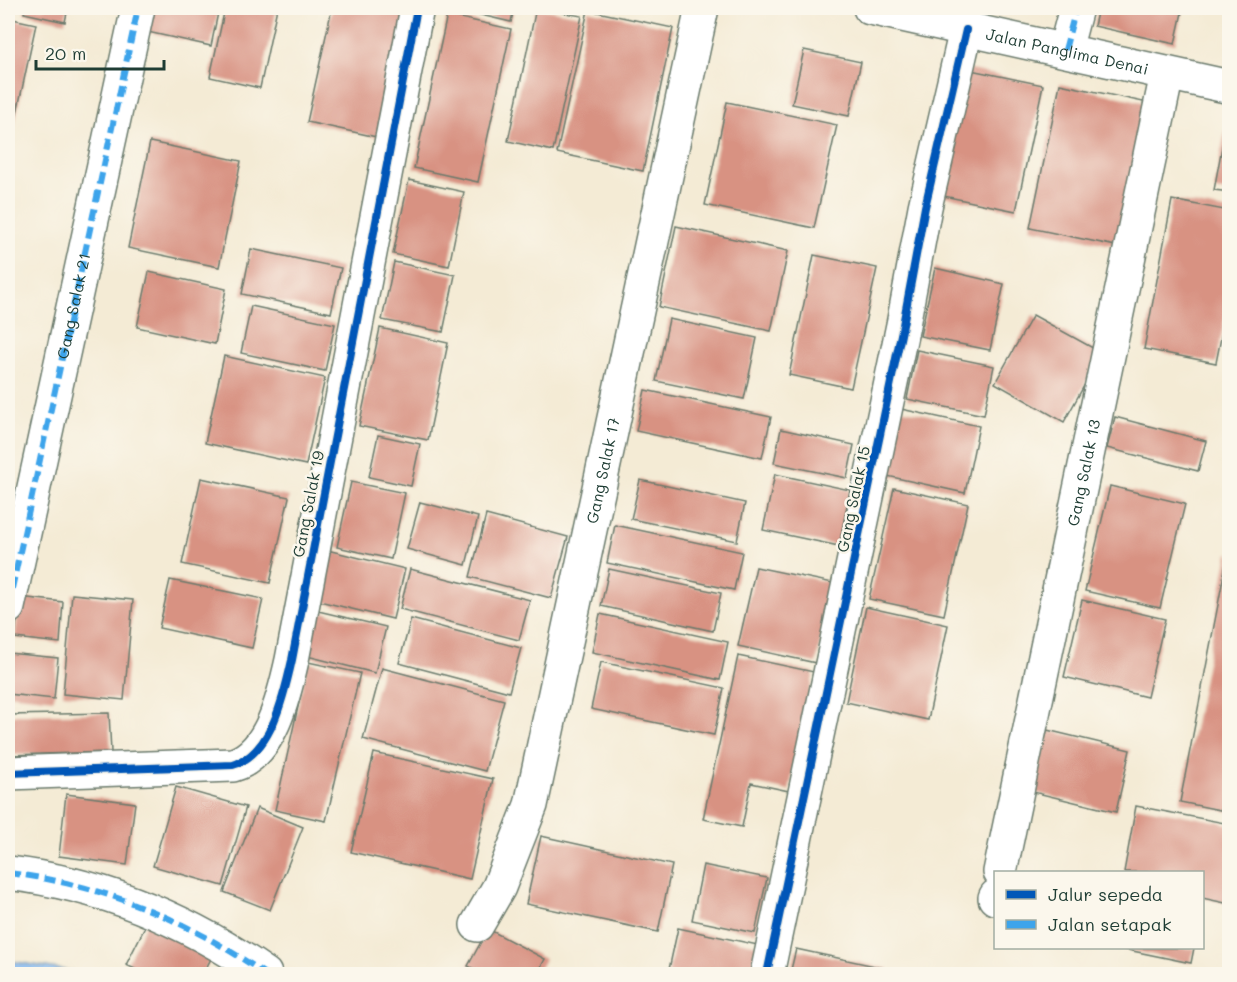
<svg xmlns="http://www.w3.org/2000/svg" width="1237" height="982" font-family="Mali,sans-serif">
<rect width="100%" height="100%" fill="#fbf7ec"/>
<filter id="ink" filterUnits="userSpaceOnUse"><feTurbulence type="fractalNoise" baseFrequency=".0167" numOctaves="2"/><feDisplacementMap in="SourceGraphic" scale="12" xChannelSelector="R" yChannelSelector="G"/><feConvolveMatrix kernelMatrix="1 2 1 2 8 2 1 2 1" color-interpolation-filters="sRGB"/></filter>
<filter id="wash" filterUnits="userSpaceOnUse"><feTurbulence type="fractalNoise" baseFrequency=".008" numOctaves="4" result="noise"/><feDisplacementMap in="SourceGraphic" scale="24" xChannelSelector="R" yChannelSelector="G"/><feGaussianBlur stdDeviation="1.35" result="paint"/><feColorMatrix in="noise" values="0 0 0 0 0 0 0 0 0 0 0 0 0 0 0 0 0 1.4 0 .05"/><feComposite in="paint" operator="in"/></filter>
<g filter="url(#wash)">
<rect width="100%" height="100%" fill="#f4ebd5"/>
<!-- water -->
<path fill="#82b7f1" stroke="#507a92" stroke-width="1.5" d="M 8,961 L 10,961 L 88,974 L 8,974 Z"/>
<g id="blocks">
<!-- building -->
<g fill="#d89282">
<path d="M 25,8 L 68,8 L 65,22 L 24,13 Z"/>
<path d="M 148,8 L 219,8 L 211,46 L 143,31 Z"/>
<path d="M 225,8 L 277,8 L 260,88 L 210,77 Z"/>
<path d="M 332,8 L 414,8 L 386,139 L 307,122 Z"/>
<path d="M 451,8 L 514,8 L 511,22 Z"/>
<path d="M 536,8 L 582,16 L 553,151 L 508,141 Z"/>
<path d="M 1098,8 L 1183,8 L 1175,44 L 1094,26 Z"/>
<path d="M 588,10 L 673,28 L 643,171 L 557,153 Z"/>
<path d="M 447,15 L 511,29 L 478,182 L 414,168 Z"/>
<path d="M 8,18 L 36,24 L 12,136 L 8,135 Z"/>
<path d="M 804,50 L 861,62 L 849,116 L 792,104 Z"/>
<path d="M 961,68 L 1043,85 L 1016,211 L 934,194 Z"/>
<path d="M 1060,84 L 1148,103 L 1116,246 L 1030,228 Z"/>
<path d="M 727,102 L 837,125 L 814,228 L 705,205 Z"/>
<path d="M 1225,131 L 1230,132 L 1230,192 L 1214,190 Z"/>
<path d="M 150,142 L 241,161 L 219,267 L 128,248 Z"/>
<path d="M 409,180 L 464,192 L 449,266 L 393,254 Z"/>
<path d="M 1172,200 L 1230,211 L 1230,292 L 1216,363 L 1144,349 Z"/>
<path d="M 676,226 L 788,251 L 771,331 L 659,307 Z"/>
<path d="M 251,249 L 341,268 L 331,313 L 242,294 Z"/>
<path d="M 814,255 L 877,268 L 851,388 L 789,375 Z"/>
<path d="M 394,262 L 455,275 L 443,332 L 382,320 Z"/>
<path d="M 935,268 L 1004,284 L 990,350 L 920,336 Z"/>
<path d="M 149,272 L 226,289 L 215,344 L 137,327 Z"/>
<path d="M 251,306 L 335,324 L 325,371 L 241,353 Z"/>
<path d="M 1033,315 L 1102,353 L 1064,422 L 995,383 Z"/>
<path d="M 669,319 L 757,338 L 744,399 L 656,381 Z"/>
<path d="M 380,328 L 448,343 L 428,440 L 359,426 Z"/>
<path d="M 917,350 L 994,366 L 984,415 L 907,399 Z"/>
<path d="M 224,356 L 325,378 L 306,465 L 205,443 Z"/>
<path d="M 645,390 L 771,417 L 762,458 L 636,431 Z"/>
<path d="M 892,407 L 979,426 L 965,493 L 878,474 Z"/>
<path d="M 1115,417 L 1206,441 L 1198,471 L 1107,448 Z"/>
<path d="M 781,429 L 854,445 L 847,478 L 774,463 Z"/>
<path d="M 378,435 L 420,444 L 411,486 L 369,477 Z"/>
<path d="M 775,474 L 850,490 L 839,546 L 763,530 Z"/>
<path d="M 201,478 L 289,497 L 270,583 L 182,564 Z"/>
<path d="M 640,480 L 745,503 L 737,541 L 631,519 Z"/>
<path d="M 351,482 L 405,493 L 391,559 L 337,547 Z"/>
<path d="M 1110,486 L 1185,504 L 1160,608 L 1085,591 Z"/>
<path d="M 894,488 L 968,504 L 944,615 L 869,599 Z"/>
<path d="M 420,502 L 478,517 L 466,565 L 407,549 Z"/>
<path d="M 486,515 L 568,537 L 551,598 L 470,577 Z"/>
<path d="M 615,525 L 742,552 L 734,590 L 607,563 Z"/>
<path d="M 323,549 L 405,569 L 393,619 L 311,599 Z"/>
<path d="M 1228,553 L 1230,553 L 1230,812 L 1180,802 Z"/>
<path d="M 756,567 L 833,583 L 816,663 L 738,646 Z"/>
<path d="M 410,569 L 530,600 L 519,640 L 400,609 Z"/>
<path d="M 609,569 L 721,593 L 713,631 L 601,606 Z"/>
<path d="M 170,580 L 263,599 L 252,648 L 159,628 Z"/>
<path d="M 72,594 L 133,600 L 124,700 L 63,694 Z"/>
<path d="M 19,597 L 63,602 L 60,643 L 15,638 Z"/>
<path d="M 1082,600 L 1165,619 L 1147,697 L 1064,677 Z"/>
<path d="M 866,607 L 948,625 L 928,720 L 846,702 Z"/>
<path d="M 314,610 L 386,627 L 375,673 L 303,655 Z"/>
<path d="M 600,614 L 728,642 L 720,680 L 592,652 Z"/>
<path d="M 411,619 L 521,648 L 509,692 L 399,663 Z"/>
<path d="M 8,653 L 58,658 L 54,699 L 8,694 Z"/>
<path d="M 738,656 L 814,672 L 789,791 L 751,783 L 742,827 L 703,819 Z"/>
<path d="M 308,662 L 360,673 L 326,821 L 275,810 Z"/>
<path d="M 601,662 L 724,688 L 714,735 L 591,709 Z"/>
<path d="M 382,668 L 504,700 L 485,771 L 363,739 Z"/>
<path d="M 109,713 L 111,752 L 8,755 L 8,715 Z"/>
<path d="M 1047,730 L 1130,750 L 1116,812 L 1033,792 Z"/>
<path d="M 374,753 L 493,779 L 470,879 L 351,852 Z"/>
<path d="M 176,787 L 246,807 L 223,886 L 153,866 Z"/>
<path d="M 66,794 L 135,803 L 127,865 L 59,856 Z"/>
<path d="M 1136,806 L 1230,824 L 1230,904 L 1202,898 L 1202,872 L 1124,872 Z"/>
<path d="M 257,808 L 303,827 L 270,910 L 224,892 Z"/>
<path d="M 541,836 L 672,865 L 658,932 L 526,904 Z"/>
<path d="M 703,865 L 767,878 L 755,933 L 692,920 Z"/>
<path d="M 149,919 L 215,951 L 203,974 L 146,974 L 126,965 Z"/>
<path d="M 678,928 L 758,945 L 751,974 L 668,974 Z"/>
<path d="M 488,929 L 545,959 L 537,974 L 484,974 L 468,966 Z"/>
<path d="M 1118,948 L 1194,948 L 1191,963 Z"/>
<path d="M 796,949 L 889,969 L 888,974 L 790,974 Z"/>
</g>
</g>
</g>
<g filter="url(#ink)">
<use href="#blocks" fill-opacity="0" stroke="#6a7a6c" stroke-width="1.5"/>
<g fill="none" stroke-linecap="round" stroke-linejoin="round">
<defs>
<g id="street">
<path d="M 1065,50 L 1076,8"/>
<path id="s1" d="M 8,607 L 138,8"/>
<path d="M 8,773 L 233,765 C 271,754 284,696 292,660 L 417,8"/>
<path id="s2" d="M 1000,872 L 1167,74"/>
<path d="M 8,873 C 102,884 188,920 265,974"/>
<path d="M 995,898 L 996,896"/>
<path id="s3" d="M 477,925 L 499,887 L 531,805 L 702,8"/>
<path d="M 767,974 L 903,325 L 925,207 L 966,30"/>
</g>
<g id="primary">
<path id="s4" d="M 870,8 L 1230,87"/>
</g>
</defs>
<!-- street casing -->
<use href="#street" stroke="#6a7a6c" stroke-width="36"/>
<!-- primary casing -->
<use href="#primary" stroke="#6a7a6c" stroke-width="36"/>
<!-- street -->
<use href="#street" stroke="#fff" stroke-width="33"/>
<!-- primary -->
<use href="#primary" stroke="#fff" stroke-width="33"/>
<!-- quiet -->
<g stroke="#3da4eb" stroke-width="6" stroke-dasharray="12 6" stroke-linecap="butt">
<path d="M 1065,50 L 1076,8"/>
<path d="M 8,607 L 138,8"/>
<path d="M 8,873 C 102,884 188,920 265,974"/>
</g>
<defs>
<g id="cycleway">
<path d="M 8,773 L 233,765 C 271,754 284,696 292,660 L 417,8"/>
<path d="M 767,974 L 903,325 L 925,207 L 966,30"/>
</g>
</defs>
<!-- cycleway casing -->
<use href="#cycleway" stroke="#fbf7ec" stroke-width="11"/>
<!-- cycleway -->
<use href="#cycleway" stroke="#0057b8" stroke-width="8"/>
</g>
</g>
<g text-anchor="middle" stroke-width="5" stroke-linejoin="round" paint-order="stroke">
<!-- street labels -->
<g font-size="16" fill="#1f3d34" stroke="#fbf7ec">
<text dy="6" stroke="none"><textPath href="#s4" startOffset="202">Jalan Panglima Denai</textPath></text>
<text dy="6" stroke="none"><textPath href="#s1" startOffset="308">Gang Salak 21</textPath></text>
<text dy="6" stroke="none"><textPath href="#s3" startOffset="474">Gang Salak 17</textPath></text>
<text dy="6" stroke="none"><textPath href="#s2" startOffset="408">Gang Salak 13</textPath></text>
<text transform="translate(853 499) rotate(-78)" y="6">Gang Salak 15</text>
<text transform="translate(308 504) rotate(-79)" y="6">Gang Salak 19</text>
</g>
</g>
<!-- margin -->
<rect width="1237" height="982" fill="none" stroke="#fbf7ec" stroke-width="30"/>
<!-- legend -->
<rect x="994" y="871" width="210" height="78" fill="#fbf7ec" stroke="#a3ada2" stroke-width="1.5"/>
<rect x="1006" y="890" width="30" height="9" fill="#0057b8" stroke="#a3ada2" stroke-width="1.5"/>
<text x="1048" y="901" font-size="18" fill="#1f3d34">Jalur sepeda</text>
<rect x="1006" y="920" width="30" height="9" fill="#3da4eb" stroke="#a3ada2" stroke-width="1.5"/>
<text x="1048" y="931" font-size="18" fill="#1f3d34">Jalan setapak</text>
<!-- scale -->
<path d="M36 60v9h128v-9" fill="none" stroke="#1f3d34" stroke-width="3"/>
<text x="45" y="60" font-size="18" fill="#1f3d34" stroke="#fbf7ec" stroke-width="4.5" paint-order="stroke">20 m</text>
</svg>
